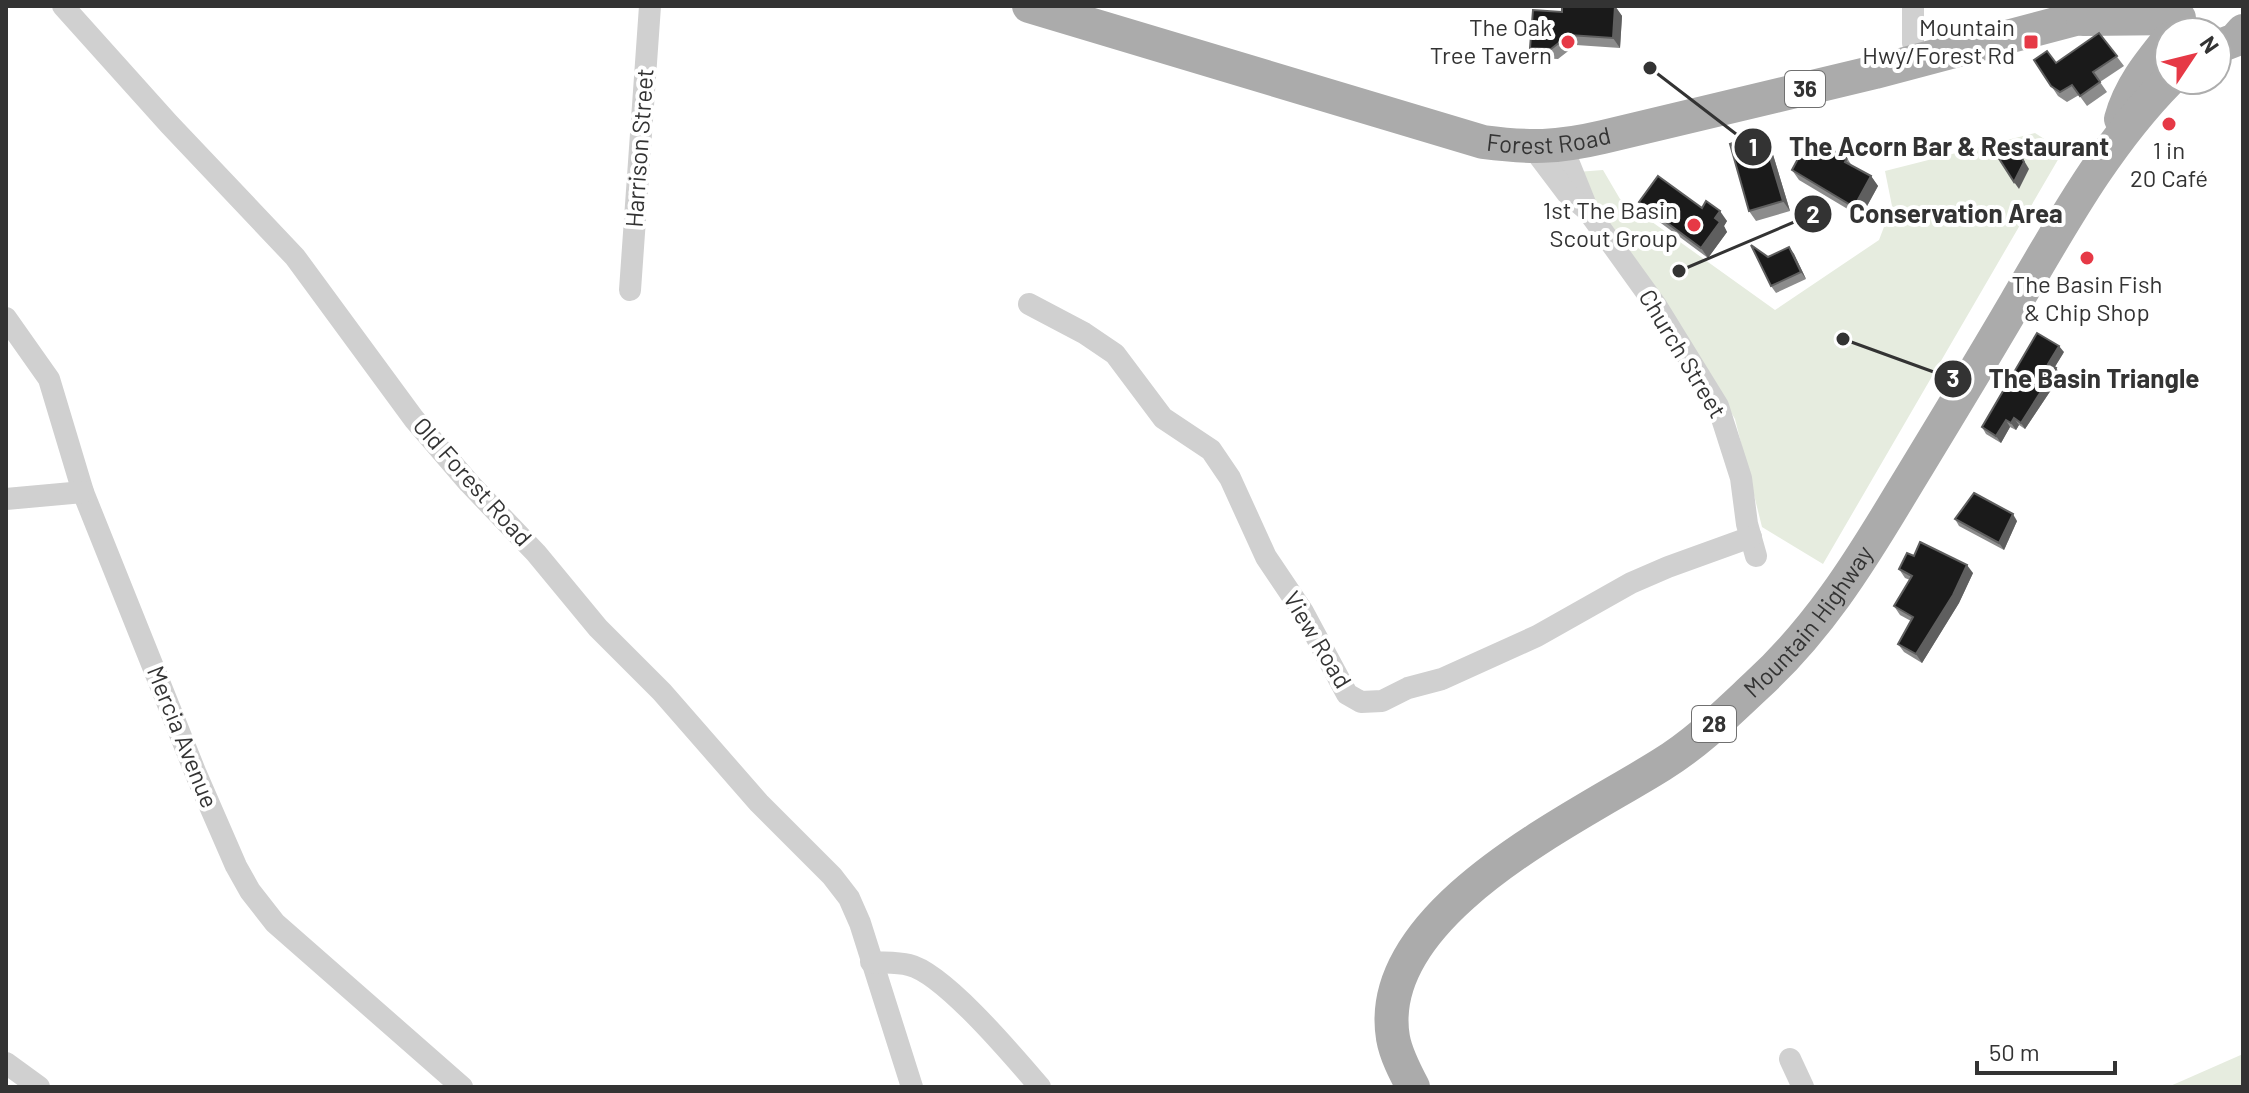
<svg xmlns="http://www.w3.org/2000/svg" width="2249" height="1093" font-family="Barlow,sans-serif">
<rect width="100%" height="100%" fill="#fff"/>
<!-- green -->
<g fill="#e6ecdf">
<path d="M 2035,133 L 2063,151 L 1823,564 L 1762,527 L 1735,419 L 1700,360 L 1611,232 L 1577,172 L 1603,170 L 1620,199 L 1775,310 L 1879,240 L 1892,206 L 1885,171 Z"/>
<path d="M 2243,1054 L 2243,1087 L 2168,1087 Z"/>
</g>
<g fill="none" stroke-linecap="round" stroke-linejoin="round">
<!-- minor -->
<g stroke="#d0d0d0" stroke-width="22">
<path d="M 63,6 L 169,124 L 295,257 L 414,419 L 469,483 L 536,553 L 598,628 L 662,692 L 759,803 L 832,876 L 849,898 L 860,923 L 912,1087"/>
<path d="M 1913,6 L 1913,43 L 1918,60"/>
<path d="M 1562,146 L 1587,208"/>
<path d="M 1533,148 L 1567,193 L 1588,211 L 1657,307 L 1718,406 L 1741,478 L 1747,524 L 1756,556"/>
<path d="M 630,290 L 650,6"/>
<path d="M 1029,304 L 1084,333 L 1115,354 L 1163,418 L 1211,450 L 1230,478 L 1266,557 L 1303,612 L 1347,694 L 1361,702 L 1382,701 L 1408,688 L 1442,679 L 1537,636 L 1631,583 L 1668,567 L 1751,537"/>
<path d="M 6,318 L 49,379 L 83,492 L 196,774 L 236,866 L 250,891 L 275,923 L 462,1087"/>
<path d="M 6,499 L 83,492"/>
<path d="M 871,962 C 883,963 897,962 909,965 C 944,973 1015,1058 1040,1087"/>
<path d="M 1790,1059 L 1803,1087"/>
<path d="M 6,1063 L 39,1087"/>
</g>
<!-- primary -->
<g stroke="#ababab" stroke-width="34">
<path id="s1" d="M 1029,6 L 1483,142 C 1530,148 1556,148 1603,137 L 1875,72 L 2075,19 L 2111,6"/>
<path d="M 2083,19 L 2179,18"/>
<path d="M 2217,47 L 2235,40 L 2243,31"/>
<path d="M 2121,119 C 2130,87 2148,65 2169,39"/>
<path id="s2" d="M 1413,1087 C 1405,1072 1396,1055 1393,1038 C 1372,913 1575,819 1661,765 C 1697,743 1727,713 1757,685 C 1818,629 1858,565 1900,495 C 1939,431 1978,367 2016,302 C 2062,224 2105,145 2169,80"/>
</g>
</g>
<!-- wall -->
<g fill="#8c8c8c">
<path d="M 1615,6 L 1622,16 L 1620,48 L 1576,45 L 1558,59 L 1537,58 L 1530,48 L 1562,12 Z"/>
<path d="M 2099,33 L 2124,66 L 2100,82 L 2107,92 L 2087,106 L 2079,95 L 2067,102 L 2058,96 L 2034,60 L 2056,63 Z"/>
<path d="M 1753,137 L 1755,140 L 1764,138 L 1771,148 L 1790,211 L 1756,221 L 1749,211 Z"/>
<path d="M 1847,158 L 1852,166 L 1871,176 L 1878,186 L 1861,217 L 1799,180 L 1792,170 Z"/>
<path d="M 1639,202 L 1702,208 L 1727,221 L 1724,226 L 1727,232 L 1708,258 L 1646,212 Z"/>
<path d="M 1789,247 L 1794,254 L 1806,279 L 1776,293 L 1771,286 L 1768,257 Z"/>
<path d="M 2064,352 L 2054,368 L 2061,375 L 2025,429 L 2019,425 L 2016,430 L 2010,427 L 2001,443 L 1986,434 L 1982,427 Z"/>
<path d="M 1955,519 L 2017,521 L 2004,550 L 1959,526 Z"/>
<path d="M 1914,556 L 1973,573 L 1959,603 L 1922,663 L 1904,652 L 1898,644 L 1911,621 L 1900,615 L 1894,606 L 1910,580 L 1905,578 L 1899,569 Z"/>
</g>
<!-- shaded-wall -->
<g fill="#5f5f5f">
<path d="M 1615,6 L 1622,16 L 1620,48 L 1613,38 Z"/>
<path d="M 1764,138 L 1771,148 L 1790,211 L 1783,201 Z"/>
<path d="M 2016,147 L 2029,169 L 2019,189 L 2014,182 Z"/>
<path d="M 1871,176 L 1878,186 L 1861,217 L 1854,207 Z"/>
<path d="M 1720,211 L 1727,221 L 1724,226 L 1727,232 L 1708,258 L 1701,248 L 1715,218 Z"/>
<path d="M 1789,247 L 1794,254 L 1806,279 L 1801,272 Z"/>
<path d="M 2059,346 L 2064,352 L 2053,370 L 2048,364 Z"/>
<path d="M 2056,368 L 2061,375 L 2025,429 L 2021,423 Z"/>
<path d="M 2014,418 L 2019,425 L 2016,430 L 2011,423 Z"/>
<path d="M 2006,420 L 2010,427 L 2001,443 L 1996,436 Z"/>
<path d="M 2013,514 L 2017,521 L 2004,550 L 1999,543 Z"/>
<path d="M 1967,565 L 1973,573 L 1959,603 L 1922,663 L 1916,654 Z"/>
</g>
<!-- building -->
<g fill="#1a1a1a" stroke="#5f5f5f" stroke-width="2">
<path d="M 1562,6 L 1615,6 L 1613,38 L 1569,35 L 1551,49 L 1530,48 L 1533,10 L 1562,12 Z"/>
<path d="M 2099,33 L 2117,56 L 2093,72 L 2100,82 L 2080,96 L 2072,85 L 2060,92 L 2051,86 L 2034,60 L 2047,51 L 2056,63 Z"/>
<path d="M 1753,137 L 1754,140 L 1764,138 L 1783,201 L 1749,211 L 1730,144 Z"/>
<path d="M 1809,138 L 1847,158 L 1845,162 L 1871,176 L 1854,207 L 1792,170 Z"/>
<path d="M 2016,147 L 2024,162 L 2014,182 L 1998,157 Z"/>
<path d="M 1658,176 L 1702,208 L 1706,201 L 1720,211 L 1715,218 L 1720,222 L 1701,248 L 1639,202 Z"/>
<path d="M 1751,245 L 1768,257 L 1789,247 L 1801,272 L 1771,286 Z"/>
<path d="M 2037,333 L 2059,346 L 2048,364 L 2056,368 L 2021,423 L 2014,418 L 2011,423 L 2006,420 L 1996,436 L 1982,427 Z"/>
<path d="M 1974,493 L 2013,514 L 1999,543 L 1955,519 Z"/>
<path d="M 1920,542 L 1967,565 L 1953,595 L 1916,654 L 1898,644 L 1913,617 L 1894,606 L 1912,576 L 1899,569 L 1907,553 L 1914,556 Z"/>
</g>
<!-- markers -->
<g fill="#e63946" stroke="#fff" stroke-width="3">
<circle cx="1568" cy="42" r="8"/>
<rect x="2023" y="34" width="16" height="16" rx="4"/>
<circle cx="2169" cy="124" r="8"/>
<circle cx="1694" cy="225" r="8"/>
<circle cx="2087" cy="258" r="8"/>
</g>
<g text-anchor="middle" stroke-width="8" stroke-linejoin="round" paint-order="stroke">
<!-- shield labels -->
<g fill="#fff" stroke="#707070" stroke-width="2">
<rect x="1785" y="71" width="40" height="36" rx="6"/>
<rect x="1692" y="706" width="44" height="36" rx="6"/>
</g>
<g font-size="22" font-weight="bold" fill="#333">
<text x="1805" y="97">36</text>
<text x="1714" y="732">28</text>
</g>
<!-- poi labels -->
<g font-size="24" fill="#333" stroke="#fff" text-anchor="end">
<text x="1552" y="36">The Oak<tspan x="1552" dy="28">Tree Tavern</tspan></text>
<text x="2015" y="36">Mountain<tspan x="2015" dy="28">Hwy/Forest Rd</tspan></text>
<text x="2169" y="159" text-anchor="middle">1 in<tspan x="2169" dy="28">20 Café</tspan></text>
<text x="1678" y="219">1st The Basin<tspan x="1678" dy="28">Scout Group</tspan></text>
<text x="2087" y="293" text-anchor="middle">The Basin Fish<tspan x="2087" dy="28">&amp; Chip Shop</tspan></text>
</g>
<!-- street labels -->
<g font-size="24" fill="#333" stroke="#fff">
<text dy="8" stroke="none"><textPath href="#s1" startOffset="540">Forest Road</textPath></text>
<text transform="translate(640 148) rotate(-86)" y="8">Harrison Street</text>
<text transform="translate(1682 354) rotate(59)" y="8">Church Street</text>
<text transform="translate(472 482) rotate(48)" y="8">Old Forest Road</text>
<text dy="8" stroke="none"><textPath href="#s2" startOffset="664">Mountain Highway</textPath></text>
<text transform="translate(1317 640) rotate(59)" y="8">View Road</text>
<text transform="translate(182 737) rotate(68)" y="8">Mercia Avenue</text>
</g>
</g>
<!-- callouts -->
<path fill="none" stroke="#333" stroke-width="3" d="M1650 68L1753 147M1679 271L1813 214M1843 339L1953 379"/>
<g fill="#333" stroke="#fff" stroke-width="3">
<circle cx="1650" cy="68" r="8"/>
<circle cx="1679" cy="271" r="8"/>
<circle cx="1843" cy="339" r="8"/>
<circle cx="1753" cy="147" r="20"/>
<circle cx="1813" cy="214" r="20"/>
<circle cx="1953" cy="379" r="20"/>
</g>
<g font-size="24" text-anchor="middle" font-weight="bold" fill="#fff">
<text x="1753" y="156">1</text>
<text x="1813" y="223">2</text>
<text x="1953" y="387">3</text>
</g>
<g font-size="26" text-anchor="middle" font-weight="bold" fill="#333" stroke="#fff" stroke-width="8" stroke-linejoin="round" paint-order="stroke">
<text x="1949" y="156">The Acorn Bar &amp; Restaurant</text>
<text x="1956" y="223">Conservation Area</text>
<text x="2094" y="388">The Basin Triangle</text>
</g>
<!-- border -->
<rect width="2249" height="1093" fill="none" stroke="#333333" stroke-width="16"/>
<!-- north arrow -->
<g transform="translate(2193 56) rotate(55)"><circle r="38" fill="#ffffff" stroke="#adadad" stroke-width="2"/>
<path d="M0-6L14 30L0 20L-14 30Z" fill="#e63946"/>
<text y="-12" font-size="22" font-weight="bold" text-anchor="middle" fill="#333333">N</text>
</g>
<!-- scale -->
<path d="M1977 1061v12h138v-12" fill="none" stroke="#333333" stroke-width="4"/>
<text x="1989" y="1061" font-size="24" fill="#333333" stroke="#ffffff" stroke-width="6" paint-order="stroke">50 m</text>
</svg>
